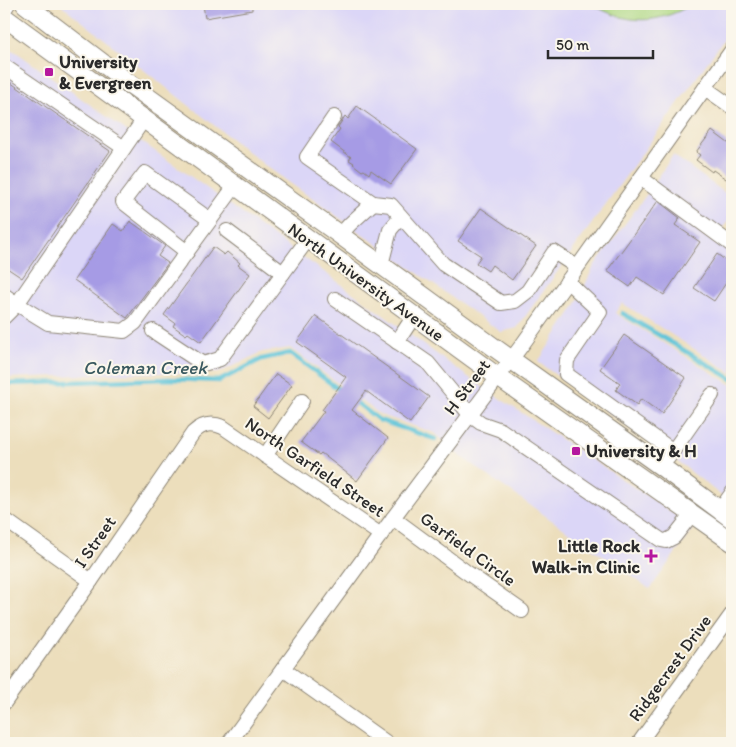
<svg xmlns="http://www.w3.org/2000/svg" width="736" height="747" font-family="Itim,sans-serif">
<rect width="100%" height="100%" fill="#fbf7ec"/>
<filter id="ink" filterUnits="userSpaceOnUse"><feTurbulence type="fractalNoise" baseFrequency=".02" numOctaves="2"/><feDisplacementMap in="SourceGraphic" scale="10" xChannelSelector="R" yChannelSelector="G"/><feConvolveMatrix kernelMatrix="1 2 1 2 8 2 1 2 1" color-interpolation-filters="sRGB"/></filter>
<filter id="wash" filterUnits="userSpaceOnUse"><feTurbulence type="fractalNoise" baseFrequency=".0096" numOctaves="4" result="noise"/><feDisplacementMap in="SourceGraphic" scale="20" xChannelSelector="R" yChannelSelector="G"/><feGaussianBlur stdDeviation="1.12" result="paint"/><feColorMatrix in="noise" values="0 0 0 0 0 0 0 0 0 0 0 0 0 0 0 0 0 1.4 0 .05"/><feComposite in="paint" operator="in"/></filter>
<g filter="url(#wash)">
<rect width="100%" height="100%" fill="#ecdebc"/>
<!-- built -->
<g fill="#dbd6f7">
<path d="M 60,4 L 732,4 L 732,28 L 517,328 L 501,332 L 266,166 Z"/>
<path d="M 4,47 L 16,52 L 320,269 L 475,382 L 694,527 L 650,589 L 460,456 L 435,433 L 381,415 L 290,348 L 262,352 L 218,373 L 133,373 L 4,378 Z"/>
<path d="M 673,155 L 732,198 L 732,215 L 715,239 L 732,253 L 732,373 L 622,303 L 615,313 L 732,385 L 732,504 L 685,467 L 538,362 L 575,306 L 594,266 L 650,190 Z"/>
</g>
<!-- green -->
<path fill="#aed884" stroke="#6c8258" d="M 592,4 L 692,4 C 658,25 626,25 592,4 Z"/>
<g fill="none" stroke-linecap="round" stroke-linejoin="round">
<!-- stream -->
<g stroke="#5cc3d8" stroke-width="4.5">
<path d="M 622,313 L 732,379"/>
<path d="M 4,384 L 169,379 L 219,381 L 262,359 L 290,353 L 341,391"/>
<path d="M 353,400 L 379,420 L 435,439"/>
</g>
</g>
<g id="blocks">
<!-- building -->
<g fill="#a69be5">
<path d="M 203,4 L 252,4 L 252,10 L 205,18 Z"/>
<path d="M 4,78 L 110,151 L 22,278 L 4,266 Z"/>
<path d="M 357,106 L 417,149 L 391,184 L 371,170 L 369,174 L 364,170 L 362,171 L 353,164 L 354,163 L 349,160 L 351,157 L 331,142 L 340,129 L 338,127 L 345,116 L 348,119 Z"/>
<path d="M 712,131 L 732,146 L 732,183 L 713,170 L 712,172 L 696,160 L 700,155 L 696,152 Z"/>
<path d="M 658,201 L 680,218 L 675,225 L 700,242 L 664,295 L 637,277 L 630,287 L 607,271 Z"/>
<path d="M 481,208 L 536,246 L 512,280 L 492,265 L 488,271 L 476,263 L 481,256 L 458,241 Z"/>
<path d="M 130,221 L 165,246 L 158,256 L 168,263 L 127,318 L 74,280 L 113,224 L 123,231 Z"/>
<path d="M 213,247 L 224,255 L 227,252 L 240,263 L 238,265 L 250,274 L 201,342 L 188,333 L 186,335 L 173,326 L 175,323 L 164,315 Z"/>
<path d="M 717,254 L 732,265 L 732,274 L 714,301 L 694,288 Z"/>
<path d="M 316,316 L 429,397 L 410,423 L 366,391 L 352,410 L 388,438 L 357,481 L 321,453 L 319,455 L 301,442 L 324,411 L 322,410 L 346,377 L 297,342 Z"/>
<path d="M 624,335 L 686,378 L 662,414 L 641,399 L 637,405 L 616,390 L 620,383 L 600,369 Z"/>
<path d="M 276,374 L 292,385 L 268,418 L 253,406 Z"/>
</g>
</g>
</g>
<g filter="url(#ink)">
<use href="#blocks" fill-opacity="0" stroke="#8c8474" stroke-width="1"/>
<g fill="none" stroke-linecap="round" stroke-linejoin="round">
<defs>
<g id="minor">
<path d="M 4,10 L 8,4"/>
<path d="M 4,66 L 124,148"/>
<path d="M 705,88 L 732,107"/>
<path d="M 334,117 L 307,157 L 373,203 L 391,205 L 443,264 L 501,303 L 515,301 L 528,291 L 554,252 L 577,267"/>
<path d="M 641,178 L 732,245"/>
<path d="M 227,231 L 283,273"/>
<path d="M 340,235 L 350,224 L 373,203"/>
<path d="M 187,252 L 123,202 L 145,173 L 210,220"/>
<path d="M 381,265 L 390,230 L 401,217"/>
<path d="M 567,281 L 600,312 L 567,360 L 566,374 L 673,451"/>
<path d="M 4,295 L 17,304 L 144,119"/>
<path d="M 335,299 L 428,363 L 456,397 L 470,415 L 481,423 L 501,430 L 661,540 L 666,541 L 674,537 L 692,514"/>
<path d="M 4,317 L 17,304 L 48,323 L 124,331 L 135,323 L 235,186"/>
<path d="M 153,331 L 203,364 L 220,359 L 308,239"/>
<path d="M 397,342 L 414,316"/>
<path d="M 265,456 L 302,401"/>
<path d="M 668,458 L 712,395"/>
<path d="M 720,510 L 732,493"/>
<path d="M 393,518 L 465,571 L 522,611"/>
<path d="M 4,519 L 91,581"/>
<path d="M 283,669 L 387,743"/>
<path d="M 4,703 L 91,581 L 193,433 C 202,424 211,422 223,427 L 381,535"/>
<path d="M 229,743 L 393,518 L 522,345 L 732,50"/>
<path d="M 639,743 L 732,614"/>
</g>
<g id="major">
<path d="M 25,4 L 134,87 L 340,235 L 495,348 L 662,467 L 732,519"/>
<path d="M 4,17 L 498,377 L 732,542"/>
</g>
</defs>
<!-- minor casing -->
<use href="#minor" stroke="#8c8474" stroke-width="16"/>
<!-- major casing -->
<use href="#major" stroke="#8c8474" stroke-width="20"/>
<!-- minor -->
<use href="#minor" stroke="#fff" stroke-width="14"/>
<!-- major -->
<use href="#major" stroke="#fff" stroke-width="18"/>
</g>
</g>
<!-- markers -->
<g fill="#b5179e" stroke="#fbf7ec" stroke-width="2">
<rect x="44" y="67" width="10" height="10" rx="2.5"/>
<rect x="571" y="446" width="10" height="10" rx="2.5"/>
<path d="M648.5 548.5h5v5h5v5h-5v5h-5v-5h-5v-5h5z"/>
</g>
<g text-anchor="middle" stroke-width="4" stroke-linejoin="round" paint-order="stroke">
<!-- poi labels -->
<g font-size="18" font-weight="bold" fill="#2b2b2b" stroke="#fbf7ec" text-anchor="start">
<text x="59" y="68">University<tspan x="59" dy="21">&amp; Evergreen</tspan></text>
<text x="586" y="457">University &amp; H</text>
<text x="640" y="552" text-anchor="end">Little Rock<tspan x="640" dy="21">Walk-in Clinic</tspan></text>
</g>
<!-- street labels -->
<g font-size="18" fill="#2b2b2b" stroke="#fbf7ec">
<text transform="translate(366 282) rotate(36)" y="6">North University Avenue</text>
<text transform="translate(467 387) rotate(-53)" y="6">H Street</text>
<text transform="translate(315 467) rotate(34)" y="6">North Garfield Street</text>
<text transform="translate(95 542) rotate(-55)" y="6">I Street</text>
<text transform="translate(468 549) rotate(36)" y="6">Garfield Circle</text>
<text transform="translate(670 668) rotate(-54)" y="6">Ridgecrest Drive</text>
</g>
<!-- water labels -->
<g font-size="19" font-style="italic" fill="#3a595f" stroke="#fbf7ec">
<text x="145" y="374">Coleman Creek</text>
</g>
</g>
<!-- margin -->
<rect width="736" height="747" fill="none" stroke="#fbf7ec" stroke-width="20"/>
<!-- scale -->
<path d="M548 50v8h105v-8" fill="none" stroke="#2b2b2b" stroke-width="2.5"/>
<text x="556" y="50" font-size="15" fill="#2b2b2b" stroke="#fbf7ec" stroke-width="4" paint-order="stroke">50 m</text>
</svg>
